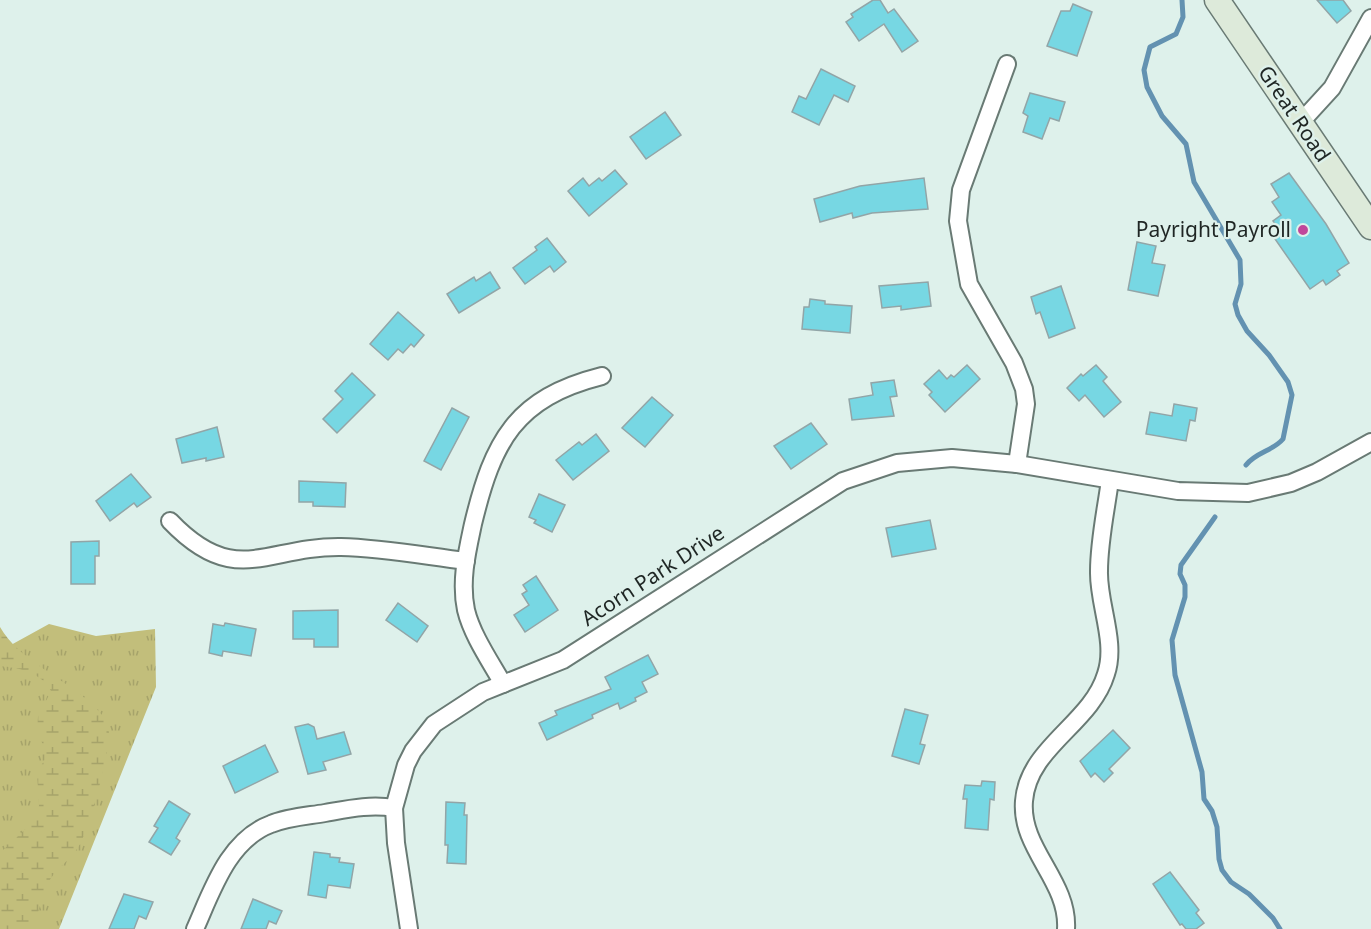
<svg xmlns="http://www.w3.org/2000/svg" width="1371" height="929" font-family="'Noto Sans',sans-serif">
<defs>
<pattern id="grass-tufts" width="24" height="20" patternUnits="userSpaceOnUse" patternTransform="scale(1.5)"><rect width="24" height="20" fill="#c2be7b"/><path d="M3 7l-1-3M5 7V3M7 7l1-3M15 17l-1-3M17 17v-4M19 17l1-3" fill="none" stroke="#a6a36a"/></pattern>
<pattern id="wetland-marsh" width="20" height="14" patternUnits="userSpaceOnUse" patternTransform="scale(1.5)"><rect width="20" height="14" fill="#c2be7b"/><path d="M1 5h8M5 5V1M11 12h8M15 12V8" fill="none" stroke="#a6a36a"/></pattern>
</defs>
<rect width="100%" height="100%" fill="#def1eb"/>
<!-- grass -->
<path fill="url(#grass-tufts)" d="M 49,624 L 96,636 L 155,629 L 156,687 L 59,929 L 0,929 L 0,651 Z"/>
<!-- wetland -->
<path fill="url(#wetland-marsh)" d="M 0,627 C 18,659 60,676 87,700 C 97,709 108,718 109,733 C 110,752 90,826 80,844 C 72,859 60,865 51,878 C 41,892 40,913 32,929 L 0,929 L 0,853 L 35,820 L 39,806 L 37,772 L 46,758 L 45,749 L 37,732 L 38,717 L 51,691 C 41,672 19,668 0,666 Z"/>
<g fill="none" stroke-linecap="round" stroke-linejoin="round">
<!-- stream -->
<g stroke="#6392b1" stroke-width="5">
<path d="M 1182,0 L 1183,17 L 1176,34 L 1150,47 L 1144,70 L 1147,87 L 1162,116 L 1186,144 L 1194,182 L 1240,260 L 1241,284 L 1235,304 L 1238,315 L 1247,331 L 1269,355 L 1288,382 L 1292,395 L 1283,439 C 1273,451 1256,452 1246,465"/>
<path d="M 1215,517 L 1181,565 L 1180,574 L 1185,585 L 1185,597 L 1172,640 L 1175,675 L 1202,772 L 1204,799 L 1212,811 L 1217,827 L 1219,859 L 1222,870 L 1231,882 L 1249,894 L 1273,918 L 1280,929"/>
</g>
</g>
<!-- building -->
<g fill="#77d7e3" stroke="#92a5a7" stroke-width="1.5">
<path d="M 873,0 L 880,0 L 888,13 L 894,9 L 918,41 L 902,52 L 884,24 L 859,41 L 846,22 L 853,17 L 851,14 Z"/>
<path d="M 1317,0 L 1343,0 L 1351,11 L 1337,23 Z"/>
<path d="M 1073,4 L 1092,12 L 1077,56 L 1047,46 L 1061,11 L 1070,11 Z"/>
<path d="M 821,69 L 855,86 L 848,102 L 834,95 L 819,125 L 792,112 L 799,96 L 806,99 Z"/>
<path d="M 1030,93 L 1065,102 L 1059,121 L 1050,118 L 1042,139 L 1023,132 L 1028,116 L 1023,113 Z"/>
<path d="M 665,112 L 681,135 L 646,159 L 630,137 Z"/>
<path d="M 615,170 L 627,184 L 589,216 L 568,191 L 583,178 L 589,186 L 599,178 L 602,181 Z"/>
<path d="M 1289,173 L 1326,224 L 1349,263 L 1337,271 L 1340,275 L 1326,285 L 1323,280 L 1310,289 L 1275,239 L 1282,234 L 1273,221 L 1281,215 L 1272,202 L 1279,197 L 1271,184 Z"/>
<path d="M 924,178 L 928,209 L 872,213 L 853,218 L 852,213 L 820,222 L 814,199 L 860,186 Z"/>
<path d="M 547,238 L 566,262 L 554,272 L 550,266 L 525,284 L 513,268 L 537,250 L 535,247 Z"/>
<path d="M 1137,242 L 1156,246 L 1152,263 L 1165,265 L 1158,296 L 1128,290 Z"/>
<path d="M 490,272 L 500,288 L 459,313 L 447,294 L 474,277 L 476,281 Z"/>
<path d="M 928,282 L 931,306 L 901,310 L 901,306 L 882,308 L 879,286 Z"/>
<path d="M 1061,286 L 1075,328 L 1049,338 L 1040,312 L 1036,314 L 1031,297 Z"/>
<path d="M 810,299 L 825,301 L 825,304 L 852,306 L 850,333 L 802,329 L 804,307 L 809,307 Z"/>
<path d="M 398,312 L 424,335 L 414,347 L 411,344 L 403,353 L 398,349 L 388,360 L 370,344 Z"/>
<path d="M 967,365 L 980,379 L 945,412 L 929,395 L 932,392 L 924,384 L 939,370 L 947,379 L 951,375 L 954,377 Z"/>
<path d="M 1096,365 L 1107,377 L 1103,381 L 1121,402 L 1104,417 L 1085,395 L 1079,401 L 1067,388 L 1081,374 L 1083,376 Z"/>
<path d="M 352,373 L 375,395 L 337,433 L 323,419 L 343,399 L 335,391 Z"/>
<path d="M 894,380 L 897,396 L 890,397 L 894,416 L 852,420 L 849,399 L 873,395 L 871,383 Z"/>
<path d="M 652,397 L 673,415 L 645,447 L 622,428 Z"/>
<path d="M 1174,404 L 1197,408 L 1195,421 L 1190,420 L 1186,441 L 1146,434 L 1150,412 L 1172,416 Z"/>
<path d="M 452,408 L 469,417 L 441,470 L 424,461 Z"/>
<path d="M 811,423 L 827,444 L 791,469 L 774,446 Z"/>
<path d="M 217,427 L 224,457 L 206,461 L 206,458 L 182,463 L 176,439 Z"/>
<path d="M 596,434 L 609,451 L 573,480 L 556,460 L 579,442 L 582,445 Z"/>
<path d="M 131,474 L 151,497 L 137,507 L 134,503 L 110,521 L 96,501 Z"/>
<path d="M 299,481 L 346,483 L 345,507 L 313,506 L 313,502 L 299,502 Z"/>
<path d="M 539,494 L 565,505 L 552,532 L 534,523 L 536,520 L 529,517 Z"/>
<path d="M 930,520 L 936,549 L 892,557 L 886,528 Z"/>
<path d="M 99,541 L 99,556 L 95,556 L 95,584 L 71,584 L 71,542 Z"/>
<path d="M 536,576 L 558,610 L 525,632 L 514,615 L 529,605 L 522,594 L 527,591 L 523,585 Z"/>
<path d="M 398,603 L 428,626 L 417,642 L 386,620 Z"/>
<path d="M 338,610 L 338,647 L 314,647 L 314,639 L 293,639 L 293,611 Z"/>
<path d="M 225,623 L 256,629 L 251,656 L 223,651 L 222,656 L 209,653 L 213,624 L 224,626 Z"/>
<path d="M 648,655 L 658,674 L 642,682 L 647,692 L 635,698 L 636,701 L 620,709 L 618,703 L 592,715 L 593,718 L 547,740 L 539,723 L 557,715 L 555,711 L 611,689 L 605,677 Z"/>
<path d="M 905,709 L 928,715 L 920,744 L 925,745 L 919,764 L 892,756 Z"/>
<path d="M 308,724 L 314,727 L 317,739 L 344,732 L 351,754 L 323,762 L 326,770 L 308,774 L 295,727 Z"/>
<path d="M 1113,730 L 1130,748 L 1109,769 L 1113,773 L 1104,782 L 1095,773 L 1091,777 L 1080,761 Z"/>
<path d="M 265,745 L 278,772 L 235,793 L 223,766 Z"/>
<path d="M 982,781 L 995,782 L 994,800 L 990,799 L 988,830 L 965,828 L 967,799 L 963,799 L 965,785 L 981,786 Z"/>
<path d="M 169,801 L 190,814 L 176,838 L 180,841 L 171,855 L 149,842 L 158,828 L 154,826 Z"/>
<path d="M 446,802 L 465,803 L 464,815 L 467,815 L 466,864 L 447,863 L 448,845 L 445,845 Z"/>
<path d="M 314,852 L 330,854 L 330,857 L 340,858 L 339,862 L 354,864 L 350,888 L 328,885 L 326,898 L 308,895 Z"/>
<path d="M 1170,872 L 1199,910 L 1196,913 L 1204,923 L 1196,929 L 1186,929 L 1182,924 L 1180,925 L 1153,884 Z"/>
<path d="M 124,894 L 153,902 L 146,919 L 139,916 L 134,929 L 109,929 Z"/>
<path d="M 253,899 L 282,911 L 276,924 L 269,921 L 266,929 L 241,929 Z"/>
</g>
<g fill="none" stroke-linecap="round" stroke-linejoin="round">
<defs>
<g id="street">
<path d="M 1007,64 L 961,190 L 958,221 L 969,284 L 1014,363 L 1024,389 L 1026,404 L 1017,464"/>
<path d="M 1300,123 L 1332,88 L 1371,18"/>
<path d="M 170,521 C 235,589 266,546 341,547 C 383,548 425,556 466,561"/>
<path d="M 503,684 C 490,661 472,635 466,610 C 460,581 467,552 473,524 C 493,441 515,398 602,376"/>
<path d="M 195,929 C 212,891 228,840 271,824 C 288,817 307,816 325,813 C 348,809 370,804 394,808"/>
<path d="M 409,929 L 396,843 L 394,808 L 406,765 L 413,751 L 434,724 L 483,692 L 563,660 L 843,481 L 897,463 L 952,458 L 1017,464 L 1178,491 L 1248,493 L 1291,483 L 1317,472 L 1371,442"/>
<path d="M 1066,929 C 1069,881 1020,849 1024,801 C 1028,747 1091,724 1106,674 C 1117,642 1098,604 1099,571 C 1099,541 1106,510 1110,480"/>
</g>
<path id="secondary" d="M 1217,0 L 1371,227"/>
</defs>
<!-- street casing -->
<use href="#street" stroke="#697a74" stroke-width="20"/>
<!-- secondary casing -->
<use href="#secondary" stroke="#697a74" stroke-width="27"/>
<!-- street -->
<use href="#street" stroke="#fff" stroke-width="16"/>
<!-- secondary -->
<use href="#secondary" stroke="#ddeada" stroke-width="24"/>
</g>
<!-- markers -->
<circle fill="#c0479b" stroke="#def1eb" stroke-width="2" cx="1303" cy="230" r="6"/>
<g text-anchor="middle" stroke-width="4.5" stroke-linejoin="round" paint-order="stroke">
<!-- street labels -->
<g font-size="21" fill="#1f2624" stroke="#def1eb">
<text transform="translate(1294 114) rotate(56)" y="7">Great Road</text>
<text transform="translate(653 576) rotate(-33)" y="7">Acorn Park Drive</text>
</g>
<!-- poi labels -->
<g font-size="21" fill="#1f2624" stroke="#def1eb" text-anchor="end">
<text x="1291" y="237">Payright Payroll</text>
</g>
</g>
</svg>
